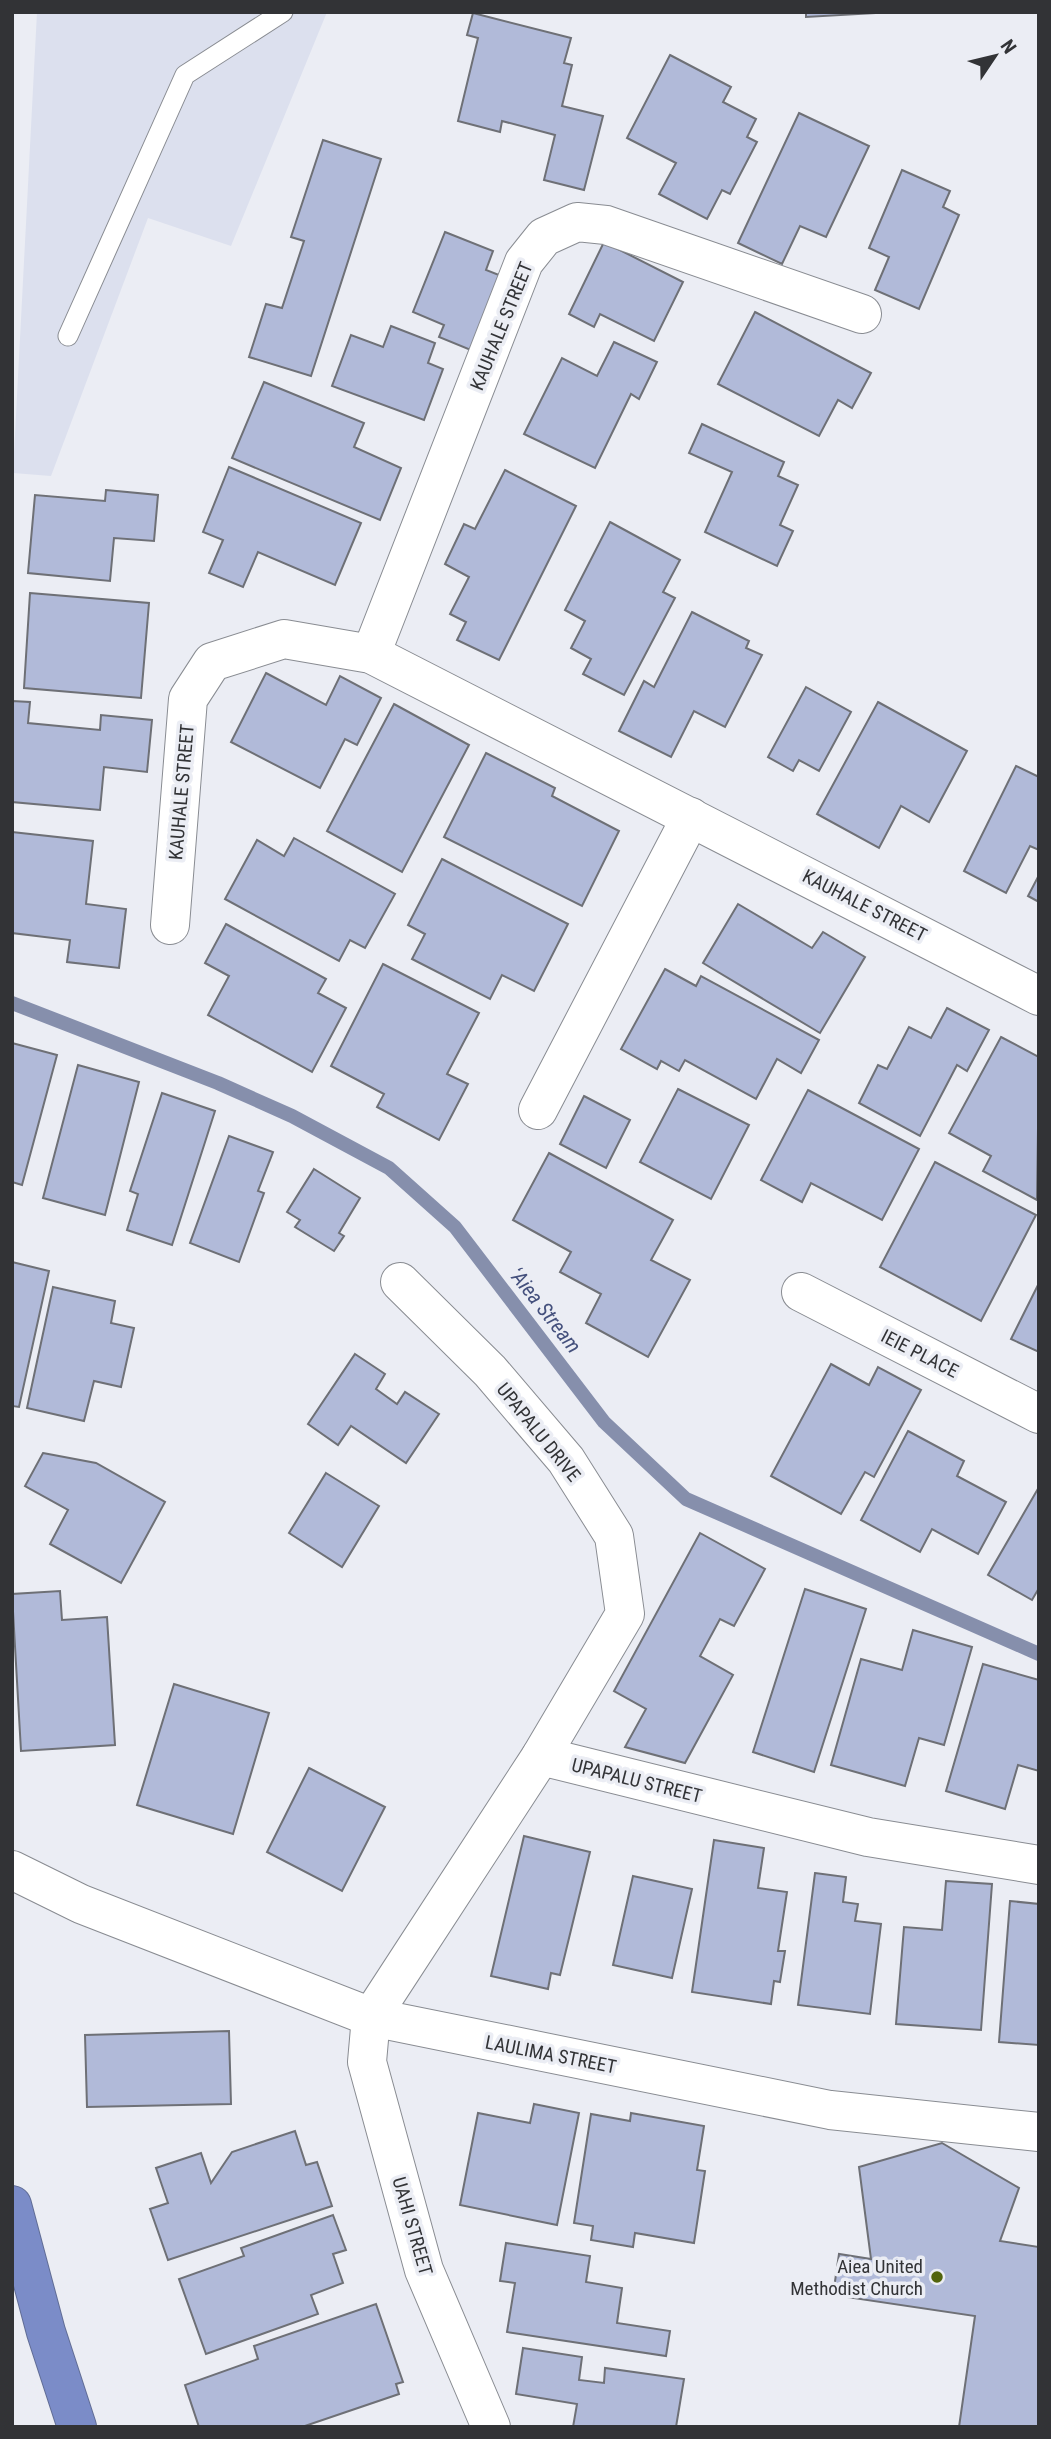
<svg xmlns="http://www.w3.org/2000/svg" width="1051" height="2439" font-family="'Roboto Condensed',sans-serif">
<rect width="100%" height="100%" fill="#ebedf4"/>
<!-- built -->
<path fill="#dce0ee" d="M 37,12 L 327,12 L 231,246 L 148,218 L 51,476 L 13,473 Z"/>
<g fill="none" stroke-linecap="round" stroke-linejoin="round">
<!-- stream -->
<path stroke="#868fac" stroke-width="14" d="M 12,1003 L 218,1083 L 292,1116 L 389,1168 L 455,1227 L 604,1422 L 686,1499 L 1039,1654"/>
</g>
<!-- building -->
<g fill="#b1bad9" stroke="#6e7076" stroke-width="2">
<path d="M 806,12 L 877,12 L 878,13 L 806,17 Z"/>
<path d="M 473,13 L 571,38 L 564,63 L 572,65 L 562,106 L 603,116 L 584,190 L 544,180 L 555,135 L 502,121 L 500,132 L 458,121 L 478,38 L 467,35 Z"/>
<path d="M 670,55 L 731,87 L 723,102 L 756,119 L 747,137 L 757,142 L 730,194 L 722,190 L 707,219 L 659,194 L 676,163 L 627,138 Z"/>
<path d="M 799,113 L 869,146 L 826,237 L 800,226 L 782,264 L 738,243 Z"/>
<path d="M 323,140 L 381,159 L 311,376 L 249,357 L 266,304 L 282,308 L 304,241 L 291,237 Z"/>
<path d="M 902,170 L 950,191 L 943,207 L 959,215 L 919,309 L 875,290 L 889,257 L 869,248 Z"/>
<path d="M 445,232 L 493,251 L 486,270 L 509,279 L 478,353 L 439,337 L 444,325 L 413,312 Z"/>
<path d="M 604,242 L 683,282 L 654,341 L 600,314 L 594,327 L 569,314 Z"/>
<path d="M 755,312 L 871,373 L 852,408 L 838,400 L 819,436 L 718,384 Z"/>
<path d="M 391,326 L 435,343 L 428,363 L 443,369 L 424,420 L 332,386 L 351,335 L 383,347 Z"/>
<path d="M 614,342 L 657,362 L 639,399 L 631,394 L 595,468 L 524,434 L 562,358 L 597,376 Z"/>
<path d="M 264,382 L 364,423 L 354,447 L 401,468 L 380,520 L 232,458 Z"/>
<path d="M 702,424 L 784,462 L 778,476 L 798,485 L 780,525 L 793,531 L 777,566 L 705,532 L 732,472 L 689,453 Z"/>
<path d="M 229,467 L 361,523 L 335,585 L 258,552 L 243,587 L 209,573 L 223,540 L 203,532 Z"/>
<path d="M 505,470 L 576,506 L 499,660 L 457,640 L 466,622 L 450,614 L 469,577 L 445,564 L 464,524 L 475,529 Z"/>
<path d="M 106,490 L 158,495 L 154,541 L 114,538 L 110,581 L 28,573 L 35,495 L 105,501 Z"/>
<path d="M 610,522 L 680,560 L 663,592 L 675,598 L 624,695 L 583,674 L 591,659 L 571,648 L 585,621 L 565,610 Z"/>
<path d="M 30,593 L 149,603 L 141,698 L 24,688 Z"/>
<path d="M 692,612 L 749,641 L 746,648 L 762,655 L 725,727 L 694,711 L 671,757 L 619,731 L 644,681 L 654,687 Z"/>
<path d="M 266,673 L 326,705 L 340,676 L 381,698 L 357,745 L 345,739 L 320,788 L 231,742 Z"/>
<path d="M 806,687 L 851,712 L 819,771 L 799,760 L 793,771 L 768,757 Z"/>
<path d="M 12,701 L 30,702 L 28,723 L 100,730 L 101,715 L 152,720 L 147,772 L 104,767 L 100,810 L 12,802 Z"/>
<path d="M 878,702 L 967,751 L 929,822 L 901,806 L 879,848 L 817,814 Z"/>
<path d="M 394,704 L 469,745 L 402,872 L 327,831 Z"/>
<path d="M 486,753 L 555,788 L 552,796 L 619,831 L 582,906 L 444,837 Z"/>
<path d="M 1016,766 L 1039,777 L 1039,850 L 1030,846 L 1006,893 L 964,871 Z"/>
<path d="M 12,832 L 93,841 L 86,904 L 126,909 L 119,968 L 67,962 L 70,940 L 12,933 Z"/>
<path d="M 294,838 L 395,894 L 365,948 L 350,940 L 339,961 L 225,899 L 257,840 L 284,856 Z"/>
<path d="M 442,859 L 568,924 L 534,991 L 502,975 L 490,999 L 412,959 L 425,934 L 408,925 Z"/>
<path d="M 1039,875 L 1039,902 L 1028,896 Z"/>
<path d="M 738,904 L 812,948 L 823,932 L 865,957 L 820,1033 L 703,963 Z"/>
<path d="M 226,924 L 326,979 L 318,993 L 346,1008 L 312,1072 L 208,1015 L 229,976 L 205,963 Z"/>
<path d="M 383,964 L 479,1013 L 447,1074 L 468,1084 L 439,1140 L 377,1107 L 384,1094 L 331,1066 Z"/>
<path d="M 665,969 L 696,986 L 701,976 L 819,1040 L 801,1073 L 777,1059 L 756,1099 L 685,1060 L 679,1071 L 661,1061 L 657,1069 L 621,1049 Z"/>
<path d="M 947,1008 L 989,1030 L 967,1071 L 957,1065 L 920,1136 L 859,1103 L 878,1065 L 887,1069 L 909,1027 L 931,1038 Z"/>
<path d="M 1001,1037 L 1039,1057 L 1037,1200 L 983,1171 L 991,1156 L 949,1133 Z"/>
<path d="M 12,1043 L 57,1055 L 22,1185 L 12,1182 Z"/>
<path d="M 78,1065 L 139,1082 L 105,1215 L 43,1198 Z"/>
<path d="M 678,1089 L 749,1125 L 711,1199 L 640,1162 Z"/>
<path d="M 808,1090 L 919,1149 L 882,1220 L 811,1183 L 802,1202 L 761,1180 Z"/>
<path d="M 162,1093 L 215,1111 L 172,1245 L 127,1230 L 138,1194 L 130,1191 Z"/>
<path d="M 584,1096 L 630,1120 L 606,1168 L 560,1144 Z"/>
<path d="M 229,1136 L 273,1152 L 258,1191 L 264,1193 L 239,1262 L 190,1243 Z"/>
<path d="M 549,1153 L 673,1220 L 651,1260 L 690,1280 L 648,1357 L 586,1323 L 601,1294 L 560,1272 L 571,1252 L 513,1220 Z"/>
<path d="M 935,1162 L 1036,1215 L 981,1321 L 880,1267 Z"/>
<path d="M 314,1169 L 360,1198 L 339,1233 L 344,1236 L 334,1251 L 295,1227 L 300,1220 L 287,1212 Z"/>
<path d="M 12,1262 L 49,1271 L 19,1407 L 12,1406 Z"/>
<path d="M 1039,1283 L 1039,1352 L 1011,1339 Z"/>
<path d="M 53,1287 L 115,1301 L 111,1323 L 134,1328 L 121,1387 L 94,1381 L 84,1421 L 27,1408 Z"/>
<path d="M 355,1354 L 385,1374 L 376,1389 L 397,1404 L 405,1392 L 439,1414 L 406,1463 L 351,1426 L 338,1445 L 308,1424 Z"/>
<path d="M 831,1364 L 869,1385 L 878,1367 L 921,1390 L 874,1477 L 865,1472 L 841,1514 L 771,1476 Z"/>
<path d="M 908,1431 L 964,1461 L 957,1476 L 1006,1502 L 978,1554 L 932,1529 L 920,1552 L 861,1520 Z"/>
<path d="M 43,1453 L 96,1463 L 165,1502 L 121,1583 L 50,1544 L 68,1510 L 25,1486 Z"/>
<path d="M 326,1473 L 379,1506 L 342,1567 L 289,1533 Z"/>
<path d="M 1039,1487 L 1039,1588 L 1032,1600 L 988,1575 Z"/>
<path d="M 700,1533 L 765,1569 L 734,1626 L 720,1619 L 700,1656 L 733,1675 L 685,1763 L 625,1747 L 646,1709 L 614,1691 Z"/>
<path d="M 805,1589 L 866,1609 L 814,1772 L 753,1752 Z"/>
<path d="M 60,1591 L 62,1620 L 107,1617 L 115,1745 L 21,1751 L 12,1594 Z"/>
<path d="M 913,1630 L 972,1647 L 944,1745 L 919,1738 L 905,1786 L 831,1765 L 861,1659 L 902,1670 Z"/>
<path d="M 983,1664 L 1039,1680 L 1039,1771 L 1018,1765 L 1005,1809 L 946,1791 Z"/>
<path d="M 174,1684 L 269,1713 L 233,1834 L 137,1805 Z"/>
<path d="M 309,1768 L 385,1807 L 342,1891 L 267,1852 Z"/>
<path d="M 524,1836 L 590,1852 L 560,1975 L 551,1973 L 548,1989 L 491,1976 Z"/>
<path d="M 714,1840 L 764,1848 L 758,1888 L 787,1892 L 778,1951 L 785,1951 L 780,1982 L 774,1981 L 771,2004 L 692,1992 Z"/>
<path d="M 815,1873 L 846,1877 L 843,1902 L 858,1904 L 855,1921 L 881,1924 L 870,2014 L 798,2005 Z"/>
<path d="M 633,1876 L 692,1889 L 672,1978 L 613,1965 Z"/>
<path d="M 946,1881 L 992,1884 L 981,2030 L 896,2024 L 904,1927 L 942,1930 Z"/>
<path d="M 1010,1901 L 1039,1904 L 1039,2045 L 999,2042 Z"/>
<path d="M 229,2031 L 231,2104 L 87,2107 L 85,2035 Z"/>
<path d="M 534,2104 L 579,2113 L 557,2225 L 460,2205 L 478,2113 L 530,2123 Z"/>
<path d="M 631,2113 L 704,2126 L 697,2170 L 705,2171 L 694,2243 L 635,2233 L 633,2247 L 591,2240 L 593,2226 L 574,2223 L 591,2114 L 630,2121 Z"/>
<path d="M 295,2131 L 306,2165 L 317,2162 L 332,2206 L 168,2260 L 150,2209 L 168,2203 L 156,2168 L 201,2153 L 211,2183 L 232,2152 Z"/>
<path d="M 942,2143 L 1019,2188 L 1000,2241 L 1039,2247 L 1039,2427 L 959,2427 L 975,2316 L 833,2295 L 839,2254 L 871,2259 L 859,2167 Z"/>
<path d="M 333,2215 L 346,2250 L 333,2254 L 343,2283 L 311,2295 L 318,2314 L 206,2354 L 179,2279 L 244,2256 L 241,2248 Z"/>
<path d="M 506,2243 L 590,2256 L 586,2282 L 622,2288 L 617,2323 L 670,2331 L 666,2356 L 507,2332 L 515,2283 L 500,2281 Z"/>
<path d="M 376,2304 L 403,2382 L 396,2384 L 399,2394 L 302,2427 L 199,2427 L 185,2385 L 258,2359 L 254,2346 Z"/>
<path d="M 523,2348 L 582,2357 L 579,2380 L 604,2383 L 605,2368 L 684,2379 L 676,2427 L 573,2427 L 577,2404 L 516,2394 Z"/>
</g>
<g fill="none" stroke-linecap="round" stroke-linejoin="round">
<defs>
<path id="lane" d="M 68,336 L 185,75 L 283,12"/>
<g id="street">
<path d="M 371,654 L 524,262 L 544,237 L 577,222 L 606,225 L 862,314"/>
<path d="M 170,925 L 188,699 L 212,662 L 284,639 L 371,654 L 1039,996"/>
<path d="M 538,1110 L 691,817"/>
<path d="M 400,1282 L 490,1371 L 566,1460 L 614,1536 L 625,1614 L 541,1756 L 371,2017 L 367,2062 L 424,2270 L 491,2427"/>
<path d="M 801,1292 L 1039,1414"/>
<path d="M 541,1756 L 868,1837 L 1039,1865"/>
<path d="M 12,1870 L 81,1904 L 371,2017 L 830,2110 L 1039,2132"/>
</g>
<path id="highway" d="M 12,2205 L 46,2332 L 77,2427"/>
</defs>
<!-- lane casing -->
<use href="#lane" stroke="#898c92" stroke-width="21"/>
<!-- street casing -->
<use href="#street" stroke="#898c92" stroke-width="40"/>
<!-- highway casing -->
<use href="#highway" stroke="#616d95" stroke-width="40"/>
<!-- lane -->
<use href="#lane" stroke="#fff" stroke-width="19"/>
<!-- street -->
<use href="#street" stroke="#fff" stroke-width="38"/>
<!-- highway -->
<use href="#highway" stroke="#7b8cc8" stroke-width="38"/>
</g>
<!-- markers -->
<circle fill="#52640d" stroke="#ebedf4" stroke-width="2.5" cx="937" cy="2277" r="7"/>
<g text-anchor="middle" stroke-width="7" stroke-linejoin="round" paint-order="stroke">
<!-- street labels -->
<g font-size="19" fill="#323336" stroke="#ebedf4">
<text transform="translate(501 326) rotate(-68)" y="7">KAUHALE STREET</text>
<text transform="translate(181 792) rotate(-85)" y="7">KAUHALE STREET</text>
<text transform="translate(865 905) rotate(27)" y="7">KAUHALE STREET</text>
<text transform="translate(920 1353) rotate(27)" y="7">IEIE PLACE</text>
<text transform="translate(539 1432) rotate(51)" y="7">UPAPALU DRIVE</text>
<text transform="translate(637 1780) rotate(14)" y="7">UPAPALU STREET</text>
<text transform="translate(551 2054) rotate(11)" y="7">LAULIMA STREET</text>
<text transform="translate(413 2226) rotate(74)" y="7">UAHI STREET</text>
</g>
<!-- poi labels -->
<g font-size="19" fill="#323336" stroke="#ebedf4" text-anchor="end">
<text x="923" y="2273">Aiea United<tspan x="923" dy="22">Methodist Church</tspan></text>
</g>
<!-- water labels -->
<g font-size="21" font-style="italic" fill="#45517d" stroke="#ebedf4">
<text transform="translate(545 1310) rotate(52)" y="7">ʻAiea Stream</text>
</g>
</g>
<!-- border -->
<rect width="1051" height="2439" fill="none" stroke="#323336" stroke-width="28"/>
<!-- north arrow -->
<g transform="translate(995 56) rotate(55)" stroke="#ebedf4" stroke-width="5" paint-order="stroke">
<path d="M0-5L12 26L0 18L-12 26Z" fill="#323336"/>
<text y="-10" font-size="19" font-weight="bold" text-anchor="middle" fill="#323336">N</text>
</g>
</svg>
